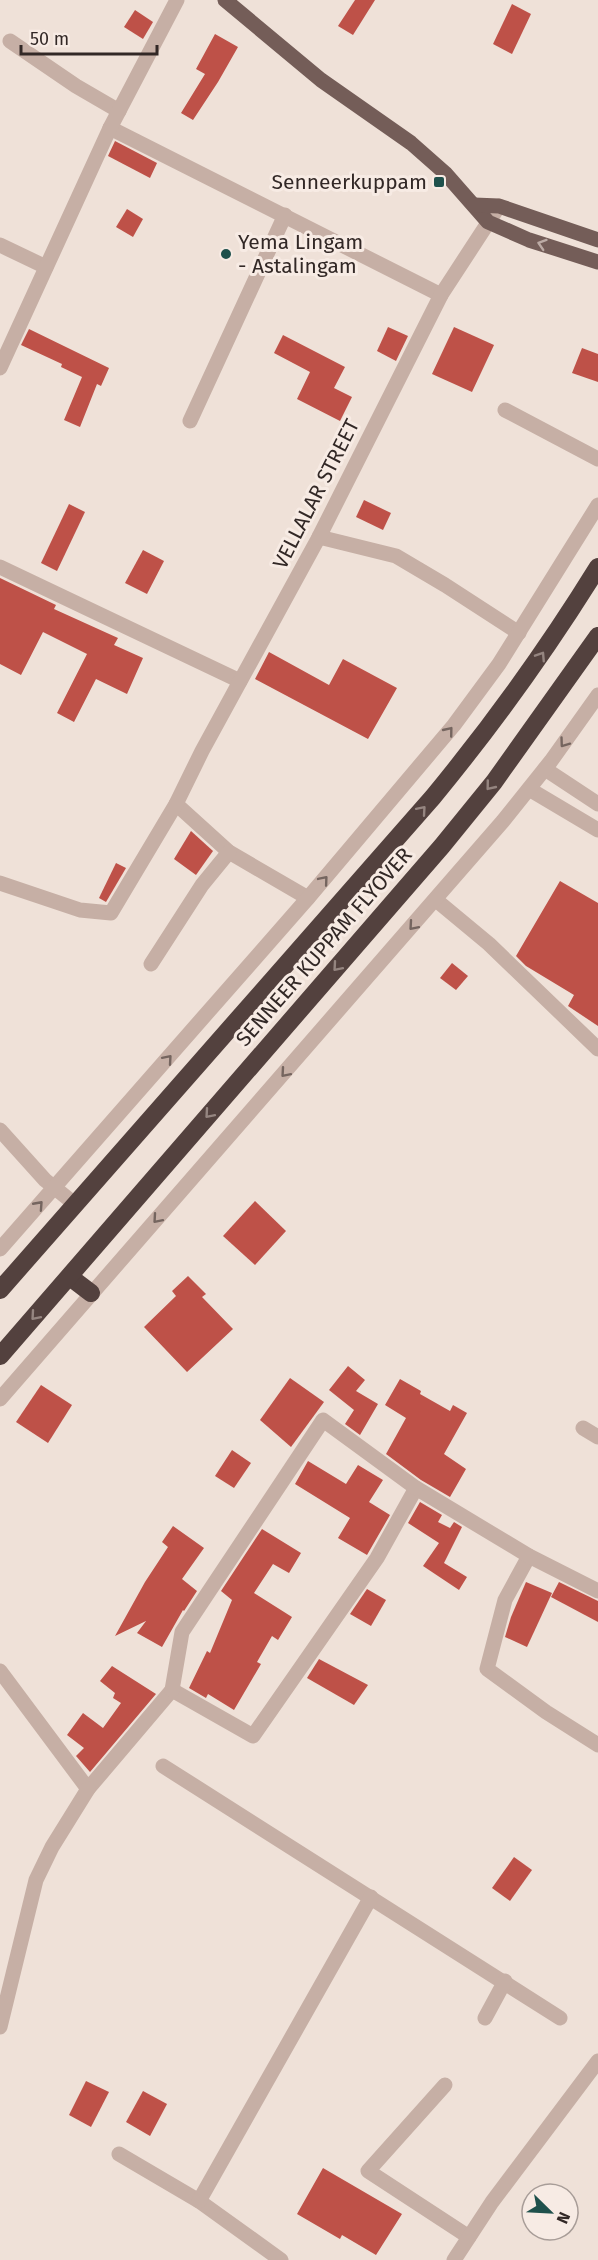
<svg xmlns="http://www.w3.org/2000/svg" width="598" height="2260" font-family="'Fira Sans',sans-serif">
<rect width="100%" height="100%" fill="#efe1d8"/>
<!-- building -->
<g fill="#be5148">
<path d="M 355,0 L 375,0 L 353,35 L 338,26 Z"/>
<path d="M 512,4 L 531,14 L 512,54 L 493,44 Z"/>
<path d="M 135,10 L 153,22 L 143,39 L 124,27 Z"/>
<path d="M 215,34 L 238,47 L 218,82 L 193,120 L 181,113 L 205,74 L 196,69 Z"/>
<path d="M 115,141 L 157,163 L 150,178 L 108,156 Z"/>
<path d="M 127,209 L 143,219 L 133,237 L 116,227 Z"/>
<path d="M 388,327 L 408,336 L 396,361 L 377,351 Z"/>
<path d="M 454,327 L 494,345 L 472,392 L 432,374 Z"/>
<path d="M 29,329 L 109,368 L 101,386 L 97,384 L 80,427 L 64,420 L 82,377 L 61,367 L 62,364 L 21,345 Z"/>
<path d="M 283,335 L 345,367 L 334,388 L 352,397 L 340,421 L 297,399 L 310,372 L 274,353 Z"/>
<path d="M 582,348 L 598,354 L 598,382 L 572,373 Z"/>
<path d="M 364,500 L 391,513 L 383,530 L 356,517 Z"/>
<path d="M 69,504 L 85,512 L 57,571 L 41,563 Z"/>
<path d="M 143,550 L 164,561 L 147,594 L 125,583 Z"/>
<path d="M 0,578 L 56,605 L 54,609 L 118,638 L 114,645 L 143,658 L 127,694 L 96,679 L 74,722 L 57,713 L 87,654 L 43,632 L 21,675 L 0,664 Z"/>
<path d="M 269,652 L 329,685 L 343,659 L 397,688 L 368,739 L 255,679 Z"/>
<path d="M 191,831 L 213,851 L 196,875 L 174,859 Z"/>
<path d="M 116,863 L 126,868 L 106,902 L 99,898 Z"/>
<path d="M 560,881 L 598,903 L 598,1026 L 568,1006 L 574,995 L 526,966 L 516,956 Z"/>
<path d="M 452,963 L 468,976 L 456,990 L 440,978 Z"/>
<path d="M 255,1201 L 286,1231 L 255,1265 L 223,1236 Z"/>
<path d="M 188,1276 L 206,1294 L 202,1297 L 233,1329 L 187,1372 L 144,1327 L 176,1296 L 172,1291 Z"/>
<path d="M 348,1366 L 365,1380 L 356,1391 L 378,1404 L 360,1435 L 345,1424 L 354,1410 L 329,1390 Z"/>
<path d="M 290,1378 L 324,1402 L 291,1447 L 260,1420 Z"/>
<path d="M 400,1379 L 421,1391 L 420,1394 L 450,1411 L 453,1405 L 467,1413 L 444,1454 L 466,1469 L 450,1497 L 421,1480 L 386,1454 L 406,1418 L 385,1405 Z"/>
<path d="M 41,1385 L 72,1405 L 48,1443 L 16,1422 Z"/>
<path d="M 232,1450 L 251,1463 L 234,1488 L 215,1476 Z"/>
<path d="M 308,1461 L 346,1484 L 358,1465 L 383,1480 L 369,1502 L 390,1515 L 367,1555 L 338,1538 L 350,1518 L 295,1484 Z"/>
<path d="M 420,1502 L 442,1515 L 438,1522 L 450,1528 L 454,1522 L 462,1527 L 444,1563 L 467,1577 L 459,1590 L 423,1566 L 439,1543 L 408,1523 Z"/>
<path d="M 173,1526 L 204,1548 L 182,1579 L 197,1591 L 184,1611 L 183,1610 L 162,1647 L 137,1633 L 146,1621 L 115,1636 L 145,1582 L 168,1547 L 162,1542 Z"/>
<path d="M 262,1529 L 301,1553 L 289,1573 L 273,1564 L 254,1593 L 292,1617 L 278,1640 L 272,1636 L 257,1662 L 261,1664 L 234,1710 L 208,1694 L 206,1698 L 189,1688 L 207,1651 L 210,1653 L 232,1600 L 221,1591 Z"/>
<path d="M 526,1582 L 552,1593 L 527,1647 L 505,1637 L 511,1617 Z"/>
<path d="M 559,1582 L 598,1601 L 598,1622 L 551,1597 Z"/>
<path d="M 367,1589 L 386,1600 L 371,1626 L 350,1614 Z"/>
<path d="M 319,1659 L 368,1685 L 354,1705 L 307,1678 Z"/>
<path d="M 112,1666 L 156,1694 L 90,1772 L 76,1756 L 84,1748 L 67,1735 L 83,1713 L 103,1728 L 121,1703 L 113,1698 L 115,1693 L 100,1681 Z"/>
<path d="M 514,1857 L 532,1870 L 510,1901 L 492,1888 Z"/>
<path d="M 86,2081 L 109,2092 L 91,2127 L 69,2115 Z"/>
<path d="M 143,2091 L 167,2104 L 150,2136 L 126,2122 Z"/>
<path d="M 323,2168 L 402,2214 L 376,2255 L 342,2235 L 340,2239 L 297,2214 Z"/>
</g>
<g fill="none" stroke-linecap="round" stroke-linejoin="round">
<!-- minor -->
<g stroke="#c6afa5" stroke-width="15">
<path d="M 10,41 L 76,86 L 119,111"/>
<path d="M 110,128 L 441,295"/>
<path d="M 0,245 L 46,267"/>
<path d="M 0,368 L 110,128 L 177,0"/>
<path d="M 505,410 L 598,459"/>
<path d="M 190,421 L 285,215"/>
<path d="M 319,537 L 396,556 L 445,585 L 519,633"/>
<path d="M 0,567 L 240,681"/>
<path d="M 545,769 L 598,804"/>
<path d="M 529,789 L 598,830"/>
<path d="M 176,804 L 229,852 L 308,898"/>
<path d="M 0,883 L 80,910 L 111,913 L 176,804 L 202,751 L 319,537 L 441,295 L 499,206"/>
<path d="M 436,900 L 489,944 L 598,1049"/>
<path d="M 151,964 L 202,885 L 229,852"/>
<path d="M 0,1130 L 45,1180 L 76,1205"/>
<path d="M 0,1249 L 308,898 L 454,725 L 499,664 L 598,505"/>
<path d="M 0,1399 L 503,821 L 551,761 L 598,695"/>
<path d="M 583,1428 L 598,1437"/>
<path d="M 529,1556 L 505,1600 L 487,1669 L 546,1712 L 598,1745"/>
<path d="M 0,1671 L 88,1789 L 172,1690 L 253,1736 L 377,1558 L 416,1488 L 529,1556 L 598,1591"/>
<path d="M 172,1690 L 182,1632 L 323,1420 L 416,1488"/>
<path d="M 163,1766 L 560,2018"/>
<path d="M 485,2018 L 505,1981"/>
<path d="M 0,2027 L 36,1880 L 52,1847 L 88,1789"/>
<path d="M 445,2085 L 368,2171 L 469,2237"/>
<path d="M 119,2154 L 199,2201 L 281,2260"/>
<path d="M 199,2201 L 371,1897"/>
<path d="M 454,2260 L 492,2202 L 598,2061"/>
</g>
<!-- major -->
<g stroke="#745d58" stroke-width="15">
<path d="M 225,0 L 321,80 L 411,143 L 445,173 L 488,222 L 529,240 L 598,262"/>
<path d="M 474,205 L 499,206 L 598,240"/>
</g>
<!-- highway -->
<g stroke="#53413e" stroke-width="18">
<path d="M 70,1277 L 91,1293"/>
<path d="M 0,1290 L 433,797 C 493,724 548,648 598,567"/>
<path d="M 0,1356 L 442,846 L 494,782 L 598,636"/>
</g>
</g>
<!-- one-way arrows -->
<defs><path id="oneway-chevron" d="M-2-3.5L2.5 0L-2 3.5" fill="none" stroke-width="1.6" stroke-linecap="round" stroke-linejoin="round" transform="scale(1.5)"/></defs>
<use stroke="#bcaba5" href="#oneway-chevron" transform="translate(542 244) rotate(-162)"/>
<g stroke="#958580">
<use href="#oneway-chevron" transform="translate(541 656) rotate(-57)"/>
<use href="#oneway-chevron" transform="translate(490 786) rotate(129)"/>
<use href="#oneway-chevron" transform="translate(422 810) rotate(-49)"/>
<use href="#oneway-chevron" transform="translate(337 967) rotate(131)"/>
<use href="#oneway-chevron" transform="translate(209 1114) rotate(131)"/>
<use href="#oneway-chevron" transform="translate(35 1316) rotate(131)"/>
</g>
<g stroke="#75655f">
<use href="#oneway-chevron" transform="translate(449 731) rotate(-51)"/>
<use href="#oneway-chevron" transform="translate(564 743) rotate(126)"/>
<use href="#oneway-chevron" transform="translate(324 880) rotate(-50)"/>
<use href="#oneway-chevron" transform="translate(413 926) rotate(131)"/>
<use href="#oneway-chevron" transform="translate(168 1059) rotate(-49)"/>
<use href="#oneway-chevron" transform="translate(285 1073) rotate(131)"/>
<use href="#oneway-chevron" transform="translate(39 1205) rotate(-48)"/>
<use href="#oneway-chevron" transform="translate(157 1219) rotate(131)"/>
</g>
<!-- markers -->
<g fill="#1f514c" stroke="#f7ebe4" stroke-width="2">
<rect x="433" y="176" width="12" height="12" rx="3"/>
<circle cx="226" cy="254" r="6"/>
</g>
<g text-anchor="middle" stroke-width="6" stroke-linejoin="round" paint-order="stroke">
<!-- poi labels -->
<g font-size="21" fill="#322826" stroke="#f7ebe4" text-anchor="end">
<text x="427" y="189">Senneerkuppam</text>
<text x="238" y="249" text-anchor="start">Yema Lingam<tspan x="238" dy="24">- Astalingam</tspan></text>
</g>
<!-- street labels -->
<g font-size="21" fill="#322826" stroke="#f7ebe4">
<text transform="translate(316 494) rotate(-63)" y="7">VELLALAR STREET</text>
<text transform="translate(324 947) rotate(-49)" y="7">SENNEER KUPPAM FLYOVER</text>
</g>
</g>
<!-- north arrow -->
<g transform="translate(550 2212) rotate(114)"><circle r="28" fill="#f7ebe4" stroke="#a89d98" stroke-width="1.5"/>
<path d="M0-4.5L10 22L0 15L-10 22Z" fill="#1f514c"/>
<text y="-9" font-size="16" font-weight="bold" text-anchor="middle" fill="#322826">N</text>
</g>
<!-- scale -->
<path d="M21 45v9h136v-9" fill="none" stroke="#322826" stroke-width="3"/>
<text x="30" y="45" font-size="18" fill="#322826" stroke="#f7ebe4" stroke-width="4.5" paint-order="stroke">50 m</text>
</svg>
